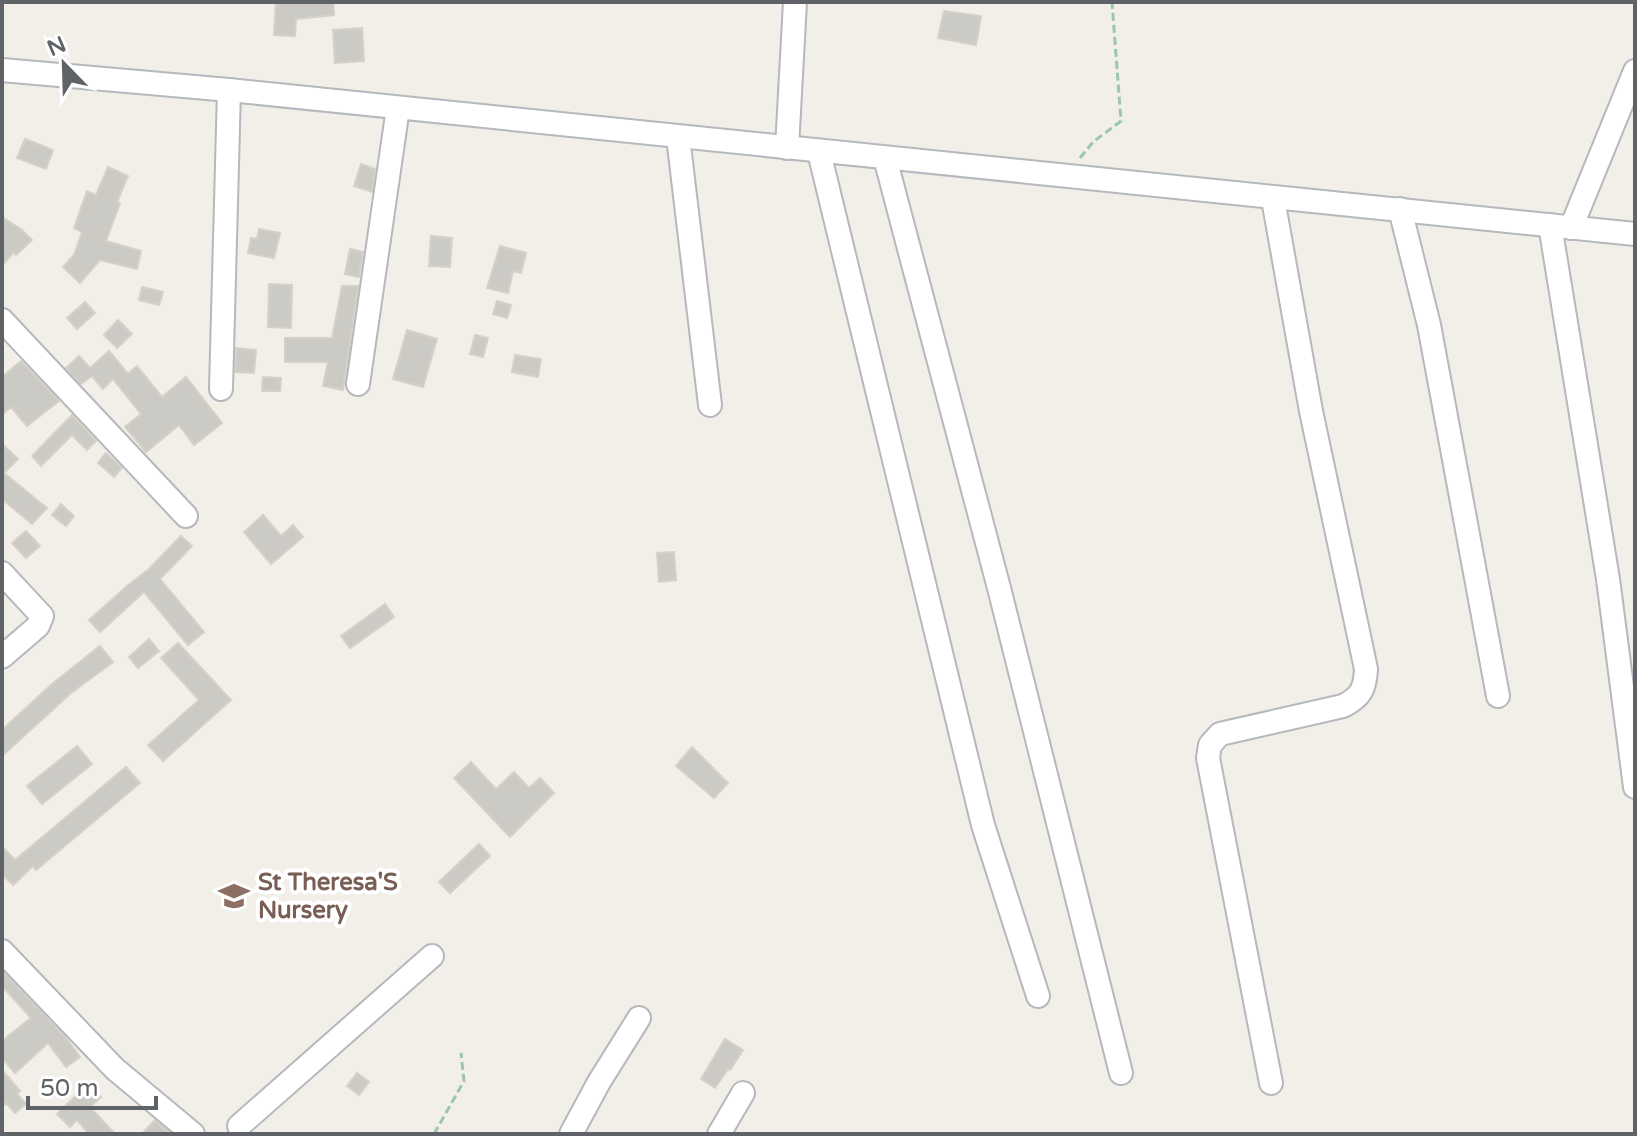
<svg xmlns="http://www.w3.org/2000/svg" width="1637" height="1136" font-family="'Varela Round',sans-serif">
<rect width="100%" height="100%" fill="#f1efe8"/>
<!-- building -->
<g fill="#cccac5" stroke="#d6d1c6" stroke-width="2">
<path d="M 276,2 L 333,2 L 334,15 L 296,19 L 295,36 L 274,35 Z"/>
<path d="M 944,11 L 981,16 L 976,45 L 938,38 Z"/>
<path d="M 362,28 L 364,61 L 335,63 L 333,30 Z"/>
<path d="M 25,139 L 53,150 L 46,169 L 17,158 Z"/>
<path d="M 361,164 L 375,169 L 372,192 L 354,186 Z"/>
<path d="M 108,167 L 128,176 L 117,202 L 120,203 L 106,241 L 141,251 L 137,269 L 100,260 L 80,283 L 63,267 L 74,255 L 82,232 L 74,228 L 87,191 L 96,195 Z"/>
<path d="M 2,217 L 21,229 L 32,240 L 16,255 L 13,253 L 2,266 Z"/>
<path d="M 259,229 L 280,233 L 274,258 L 248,253 L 251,238 L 257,239 Z"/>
<path d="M 431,236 L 452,238 L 450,267 L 429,266 Z"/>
<path d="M 500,246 L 526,253 L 521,273 L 513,271 L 508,293 L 487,288 Z"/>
<path d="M 350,249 L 363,252 L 359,277 L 345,274 Z"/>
<path d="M 269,284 L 292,285 L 291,328 L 268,327 Z"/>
<path d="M 342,286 L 358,286 L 343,390 L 323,386 L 328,362 L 285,362 L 285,338 L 332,338 Z"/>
<path d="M 142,287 L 163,292 L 159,305 L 139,300 Z"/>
<path d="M 497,301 L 511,305 L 507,318 L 493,314 Z"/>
<path d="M 85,302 L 95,313 L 77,329 L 67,318 Z"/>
<path d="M 118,320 L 132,334 L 117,348 L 104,335 Z"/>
<path d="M 407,330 L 437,339 L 423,387 L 393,379 Z"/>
<path d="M 475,335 L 488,338 L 483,357 L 470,354 Z"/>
<path d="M 236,348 L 256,350 L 254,373 L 235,372 Z"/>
<path d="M 109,351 L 128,374 L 137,366 L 162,397 L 186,377 L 222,423 L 194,445 L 179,425 L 146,452 L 125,427 L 141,414 L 113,379 L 103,389 L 92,376 L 81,384 L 66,368 L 79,356 L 90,368 Z"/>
<path d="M 515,355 L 541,359 L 538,377 L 512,372 Z"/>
<path d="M 21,361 L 59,401 L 27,426 L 11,407 L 2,415 L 2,377 Z"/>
<path d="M 263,377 L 281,378 L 280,391 L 262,391 Z"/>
<path d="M 72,415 L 96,441 L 87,450 L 72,435 L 41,466 L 32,456 Z"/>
<path d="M 2,444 L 18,459 L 4,473 L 47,508 L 32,524 L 2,499 Z"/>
<path d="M 106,453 L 122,468 L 114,477 L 98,463 Z"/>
<path d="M 61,504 L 74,516 L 66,526 L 52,515 Z"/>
<path d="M 263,515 L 281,536 L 293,525 L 303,537 L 271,564 L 244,532 Z"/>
<path d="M 26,531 L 40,546 L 26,558 L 12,543 Z"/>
<path d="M 181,536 L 192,546 L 160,579 L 204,632 L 188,645 L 144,592 L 100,632 L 89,620 L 127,586 L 149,569 Z"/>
<path d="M 674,552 L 676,580 L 659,582 L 657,553 Z"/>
<path d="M 385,604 L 394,617 L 350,648 L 341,636 Z"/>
<path d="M 149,639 L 159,651 L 138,668 L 129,657 Z"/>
<path d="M 178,643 L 231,700 L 163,761 L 148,745 L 199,700 L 161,658 Z"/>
<path d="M 100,646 L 113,662 L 71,693 L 2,756 L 2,730 L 52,684 Z"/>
<path d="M 77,746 L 92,764 L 42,804 L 27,786 Z"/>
<path d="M 692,747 L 728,783 L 714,798 L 676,766 Z"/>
<path d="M 471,762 L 496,789 L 514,772 L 529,788 L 540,778 L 554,793 L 510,837 L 454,778 Z"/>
<path d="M 126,767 L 140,783 L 36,870 L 33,866 L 13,885 L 2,874 L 2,846 L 15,860 Z"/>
<path d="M 479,844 L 490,856 L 450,893 L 439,882 Z"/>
<path d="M 2,971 L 66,1038 L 80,1057 L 66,1067 L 48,1043 L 15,1073 L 2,1058 L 2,1041 L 31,1018 L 2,986 Z"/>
<path d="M 725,1039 L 743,1050 L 730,1070 L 728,1069 L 715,1088 L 701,1079 Z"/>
<path d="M 2,1070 L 20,1091 L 17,1094 L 26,1104 L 15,1113 L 6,1103 L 2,1107 Z"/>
<path d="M 357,1073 L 369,1082 L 359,1095 L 347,1086 Z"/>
<path d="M 88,1084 L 101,1097 L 90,1107 L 115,1134 L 89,1134 L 77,1120 L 70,1127 L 57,1114 Z"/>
<path d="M 155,1120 L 171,1134 L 142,1134 Z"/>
</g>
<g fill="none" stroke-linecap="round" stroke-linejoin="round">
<defs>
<g id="minor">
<path d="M 2,70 L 229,90 L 1635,234"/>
<path d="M 678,137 L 710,405"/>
<path d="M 787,148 L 795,2"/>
<path d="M 819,152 L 983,825 L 1038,996"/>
<path d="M 885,158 L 999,588 L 1121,1073"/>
<path d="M 1400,209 L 1429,325 L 1498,696"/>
<path d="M 1550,225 L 1608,579 L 1635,787"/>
<path d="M 1571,228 L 1635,71"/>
<path d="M 2,320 L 186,516"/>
<path d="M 358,384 L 398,108"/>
<path d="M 221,389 L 229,90"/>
<path d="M 2,573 L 42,616 L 38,626 L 2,657"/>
<path d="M 2,951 L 115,1069 L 193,1134"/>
<path d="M 1271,1083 L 1208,758 L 1210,745 L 1220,734 L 1343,706 C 1361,697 1365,689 1366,669 L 1311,411 L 1273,199"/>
<path d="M 239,1126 L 432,956"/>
<path d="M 571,1134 L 599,1082 L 639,1018"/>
<path d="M 719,1134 L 743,1093"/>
</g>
</defs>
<!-- minor casing -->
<use href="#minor" stroke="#b5b8bc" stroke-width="26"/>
<!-- path -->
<g stroke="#9cc7a9" stroke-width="3" stroke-dasharray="8 4" stroke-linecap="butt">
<path d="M 1080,158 L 1093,142 L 1121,121 L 1112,2"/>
<path d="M 434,1134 L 464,1081 L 461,1053"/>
</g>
<!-- minor -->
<use href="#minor" stroke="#fff" stroke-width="22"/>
</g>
<!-- icons -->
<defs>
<symbol id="school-bare" viewBox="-9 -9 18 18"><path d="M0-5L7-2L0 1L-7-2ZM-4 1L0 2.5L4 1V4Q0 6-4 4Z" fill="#8d6e63" stroke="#fff" stroke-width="2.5" paint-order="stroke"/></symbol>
</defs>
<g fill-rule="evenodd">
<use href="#school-bare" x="212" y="874" width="44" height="44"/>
</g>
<g text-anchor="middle" stroke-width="8" stroke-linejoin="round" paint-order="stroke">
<!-- education labels -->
<g font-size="24" font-weight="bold" fill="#785e54" stroke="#fff" text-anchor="start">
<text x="258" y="890">St Theresa'S<tspan x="258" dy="28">Nursery</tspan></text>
</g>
</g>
<!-- border -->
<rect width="1637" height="1136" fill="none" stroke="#5f6368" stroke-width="8"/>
<!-- north arrow -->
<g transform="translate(64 64) rotate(337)" stroke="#ffffff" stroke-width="6" paint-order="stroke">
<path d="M0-6L14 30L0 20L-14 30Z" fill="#5f6368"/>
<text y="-12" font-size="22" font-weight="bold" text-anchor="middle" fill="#5f6368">N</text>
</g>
<!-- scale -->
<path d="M28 1096v12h128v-12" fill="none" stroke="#5f6368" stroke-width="4"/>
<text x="40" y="1096" font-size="24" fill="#5f6368" stroke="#ffffff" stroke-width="6" paint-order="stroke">50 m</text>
</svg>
